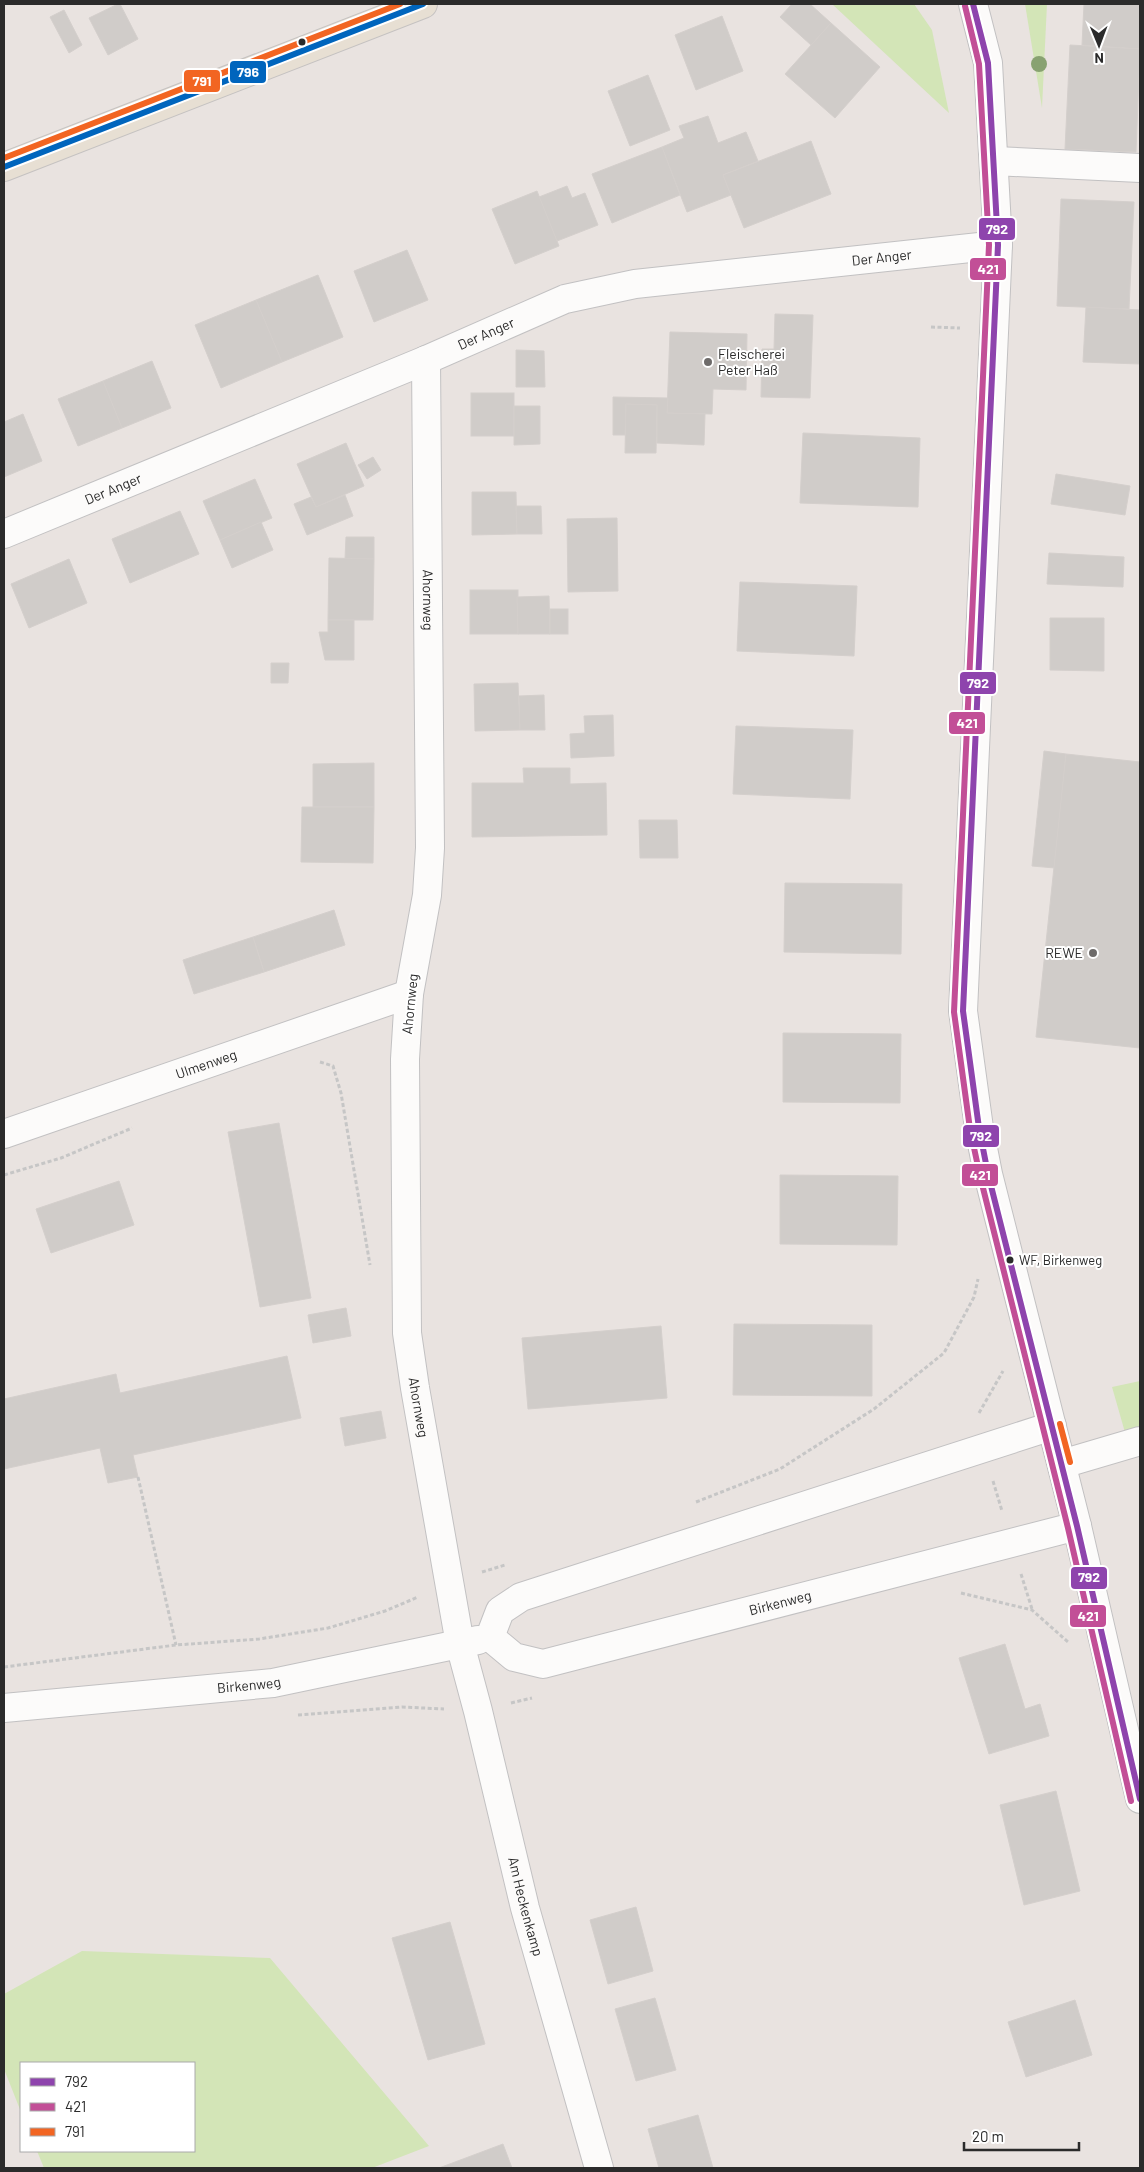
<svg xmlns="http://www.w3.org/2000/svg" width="1144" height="2172" font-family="Barlow,sans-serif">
<rect width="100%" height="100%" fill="#e9e3e0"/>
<!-- green -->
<g fill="#d3e5b7">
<path d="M 832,4 L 914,4 L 932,30 L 949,113 Z"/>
<path d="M 1025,4 L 1047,4 L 1042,108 Z"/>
<path d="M 1140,1381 L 1140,1431 L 1126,1436 L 1112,1387 Z"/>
<path d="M 82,1951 L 270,1958 L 429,2146 L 372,2168 L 44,2168 L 37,2151 L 194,2151 L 194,2063 L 21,2063 L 21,2112 L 4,2069 L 4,1994 Z"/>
</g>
<!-- building -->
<g fill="#d0ccc9" stroke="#d4cfcc">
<path d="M 118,4 L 120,4 L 138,39 L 108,55 L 89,18 Z"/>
<path d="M 792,4 L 810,4 L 831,23 L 811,45 L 780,17 Z"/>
<path d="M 1084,4 L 1140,4 L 1140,49 L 1082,45 Z"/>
<path d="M 64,10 L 82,45 L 69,53 L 50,17 Z"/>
<path d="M 722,16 L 743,71 L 696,90 L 675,35 Z"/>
<path d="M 831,23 L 880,67 L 835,118 L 785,74 Z"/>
<path d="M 1070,45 L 1140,49 L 1136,152 L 1065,149 Z"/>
<path d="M 648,75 L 670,130 L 630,146 L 608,91 Z"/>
<path d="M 708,116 L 718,143 L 746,132 L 758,161 L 723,175 L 731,195 L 687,212 L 662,147 L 684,138 L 679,126 Z"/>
<path d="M 811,141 L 831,194 L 744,228 L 723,175 Z"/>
<path d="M 662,147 L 680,195 L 612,223 L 592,174 Z"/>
<path d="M 567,186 L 572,198 L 585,193 L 598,225 L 557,241 L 539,197 Z"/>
<path d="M 537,191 L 559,246 L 515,264 L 492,209 Z"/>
<path d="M 1061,199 L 1134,202 L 1129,309 L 1057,306 Z"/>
<path d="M 407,250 L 428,300 L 374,322 L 354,271 Z"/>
<path d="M 318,275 L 343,337 L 282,362 L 256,300 Z"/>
<path d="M 256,300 L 282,362 L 221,388 L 195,325 Z"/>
<path d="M 1086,307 L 1140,310 L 1140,364 L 1083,362 Z"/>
<path d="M 775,314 L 813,315 L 810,398 L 761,397 L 762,349 L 774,349 Z"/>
<path d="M 670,332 L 747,334 L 746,390 L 713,389 L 712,414 L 667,413 Z"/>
<path d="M 516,350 L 544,351 L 545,387 L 516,387 Z"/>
<path d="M 152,361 L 171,408 L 122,428 L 103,381 Z"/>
<path d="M 103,381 L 122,428 L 78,446 L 58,399 Z"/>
<rect x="471" y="393" width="43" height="43"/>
<path d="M 613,397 L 668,398 L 667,413 L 705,414 L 704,445 L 657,443 L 657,405 L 626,404 L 625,435 L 613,435 Z"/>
<path d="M 626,404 L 657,405 L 656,453 L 625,453 Z"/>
<path d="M 514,406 L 540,406 L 540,444 L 514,445 Z"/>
<path d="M 23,414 L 42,461 L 4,477 L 4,422 Z"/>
<path d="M 803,433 L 920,438 L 918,507 L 800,503 Z"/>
<path d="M 346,443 L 364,486 L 316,507 L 297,464 Z"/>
<path d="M 373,457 L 381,470 L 367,479 L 358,465 Z"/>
<path d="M 1056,474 L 1130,486 L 1125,515 L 1051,504 Z"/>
<path d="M 255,479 L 272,518 L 220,540 L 203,501 Z"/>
<path d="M 472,492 L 516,492 L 517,534 L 472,535 Z"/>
<path d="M 345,495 L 353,516 L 307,535 L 294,504 L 311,497 L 316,507 Z"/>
<path d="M 516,506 L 541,506 L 542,534 L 517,534 Z"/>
<path d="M 180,511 L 199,554 L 130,583 L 112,539 Z"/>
<path d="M 617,518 L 618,591 L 568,592 L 567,519 Z"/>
<path d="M 261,522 L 273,550 L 232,568 L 220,540 Z"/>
<path d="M 346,537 L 374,537 L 374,559 L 345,559 Z"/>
<path d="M 1049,553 L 1124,557 L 1123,587 L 1047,584 Z"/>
<path d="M 329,558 L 374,559 L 373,620 L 328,620 Z"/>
<path d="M 69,559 L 87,603 L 29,628 L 11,584 Z"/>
<path d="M 740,582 L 857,586 L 854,656 L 737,651 Z"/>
<rect x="470" y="590" width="48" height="44"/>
<path d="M 549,596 L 550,634 L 518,634 L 517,597 Z"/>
<rect x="550" y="609" width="18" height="25"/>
<path d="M 1050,618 L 1104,618 L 1104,671 L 1050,670 Z"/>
<path d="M 328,620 L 354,620 L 354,660 L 325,660 L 319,632 L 328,632 Z"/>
<path d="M 271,663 L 289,663 L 288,683 L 271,683 Z"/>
<path d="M 518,683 L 520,730 L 475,731 L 474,684 Z"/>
<path d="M 544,695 L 545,730 L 520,730 L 519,696 Z"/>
<path d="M 613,715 L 614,756 L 571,758 L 570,734 L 585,733 L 584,716 Z"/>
<path d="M 736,726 L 853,730 L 850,799 L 733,794 Z"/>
<path d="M 1044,751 L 1066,754 L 1055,868 L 1032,866 Z"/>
<path d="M 1066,754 L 1140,762 L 1140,1048 L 1036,1037 Z"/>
<path d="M 374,763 L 374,807 L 313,807 L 313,764 Z"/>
<path d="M 523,768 L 570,768 L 570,784 L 606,783 L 607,835 L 472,837 L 472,783 L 524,783 Z"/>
<path d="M 302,807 L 374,807 L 373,863 L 301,862 Z"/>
<path d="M 639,820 L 677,820 L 678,858 L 640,858 Z"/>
<path d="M 785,883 L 902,884 L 901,954 L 784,952 Z"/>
<path d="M 334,910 L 345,945 L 264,972 L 253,937 Z"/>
<path d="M 253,937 L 264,972 L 194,994 L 183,960 Z"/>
<path d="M 783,1033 L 901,1034 L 900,1103 L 783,1102 Z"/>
<path d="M 279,1123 L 311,1298 L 260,1307 L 228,1132 Z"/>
<path d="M 780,1175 L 898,1176 L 897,1245 L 780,1244 Z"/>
<path d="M 119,1181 L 134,1225 L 51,1253 L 36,1209 Z"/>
<path d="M 346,1308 L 351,1336 L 313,1343 L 308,1315 Z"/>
<path d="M 734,1324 L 872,1325 L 872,1396 L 733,1395 Z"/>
<path d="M 661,1326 L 667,1398 L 528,1409 L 522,1338 Z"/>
<path d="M 287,1356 L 301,1418 L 133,1455 L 138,1477 L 108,1483 L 100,1448 L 4,1469 L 4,1399 L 116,1374 L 120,1393 Z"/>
<path d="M 381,1411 L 386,1438 L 345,1446 L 340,1418 Z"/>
<path d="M 1005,1644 L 1025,1709 L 1040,1704 L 1049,1736 L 989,1754 L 959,1658 Z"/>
<path d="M 1056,1791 L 1080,1891 L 1024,1905 L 1000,1805 Z"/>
<path d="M 636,1907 L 653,1971 L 608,1984 L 590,1920 Z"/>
<path d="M 450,1922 L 485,2044 L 428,2060 L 392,1938 Z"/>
<path d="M 655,1998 L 676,2070 L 636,2081 L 615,2009 Z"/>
<path d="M 1075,2000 L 1092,2055 L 1026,2077 L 1008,2022 Z"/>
<path d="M 698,2115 L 713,2168 L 659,2168 L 648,2129 Z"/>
<path d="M 503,2144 L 512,2168 L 439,2168 Z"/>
</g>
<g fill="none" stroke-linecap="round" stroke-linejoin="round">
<defs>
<g id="minor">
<path d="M 973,4 L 988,63 L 998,245 L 963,1011 L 979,1128 L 988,1174 L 1077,1526 L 1140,1799"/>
<path d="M 995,161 L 1140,168"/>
<path id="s1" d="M 426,360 L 430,848 L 427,895 L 409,994 L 405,1059 L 407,1333 L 415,1388 L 460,1644 L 478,1711 L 525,1908 L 599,2168"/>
<path id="s2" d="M 4,534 L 426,360 L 565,299 L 635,284 L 998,245"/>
<path id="s3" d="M 4,1134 L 409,994"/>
<path d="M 1062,1464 L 1140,1441"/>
<path id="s4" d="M 490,1637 L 514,1657 L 543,1664 L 1077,1526"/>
<path d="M 490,1637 L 500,1611 L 521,1597 L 1052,1426"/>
<path id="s5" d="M 4,1708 L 273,1683 L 478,1640"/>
</g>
<path id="major" d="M 4,167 L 423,4"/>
</defs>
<!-- minor casing -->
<use href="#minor" stroke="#c2c1c2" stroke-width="30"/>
<!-- major casing -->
<use href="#major" stroke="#c5c2c1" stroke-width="30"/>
<!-- path -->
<g stroke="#c6c6c6" stroke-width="3" stroke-dasharray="4 2.5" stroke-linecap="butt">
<path d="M 931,327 L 960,328"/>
<path d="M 320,1062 L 333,1066 L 341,1093 L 370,1265"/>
<path d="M 4,1175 L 61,1158 L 132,1128"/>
<path d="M 979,1413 L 1003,1371"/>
<path d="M 138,1477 L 176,1645"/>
<path d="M 993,1481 L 1002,1511"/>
<path d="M 696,1502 L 780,1469 L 874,1409 L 944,1353 L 974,1297 L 978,1279"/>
<path d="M 482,1572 L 505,1565"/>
<path d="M 1021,1574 L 1032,1609"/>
<path d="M 961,1593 L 1032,1610 L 1068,1642"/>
<path d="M 4,1667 L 176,1645 L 259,1639 L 328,1628 L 385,1611 L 418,1597"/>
<path d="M 511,1703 L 532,1698"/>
<path d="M 298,1715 L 402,1707 L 444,1709"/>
</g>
<!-- minor -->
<use href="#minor" stroke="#fcfbfa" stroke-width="28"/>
<!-- major -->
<use href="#major" stroke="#e7dfd3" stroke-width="28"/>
<defs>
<path id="bus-1" d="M 973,4 L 988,63 L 998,245 L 963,1011 L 979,1128 L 988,1174 L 1077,1526 L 1140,1799"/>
<path id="bus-2" d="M 965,6 L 979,64 L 989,245 L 954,1012 L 970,1129 L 980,1176 L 1068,1528 L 1131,1801"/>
<g id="bus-3">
<path d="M 4,158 L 400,4"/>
<path d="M 1060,1424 L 1070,1462"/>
</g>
<path id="bus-4" d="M 4,167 L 423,4"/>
</defs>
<!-- bus-1 casing -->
<use href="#bus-1" stroke="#fff" stroke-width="10"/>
<!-- bus-2 casing -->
<use href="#bus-2" stroke="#fff" stroke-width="10"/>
<!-- bus-3 casing -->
<use href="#bus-3" stroke="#fff" stroke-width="10"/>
<!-- bus-4 casing -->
<use href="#bus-4" stroke="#fff" stroke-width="10"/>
<!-- bus-1 -->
<use href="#bus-1" stroke="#8e44ad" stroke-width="6"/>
<!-- bus-2 -->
<use href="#bus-2" stroke="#c24f97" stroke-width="6"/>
<!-- bus-3 -->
<use href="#bus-3" stroke="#f26522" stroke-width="6"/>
<!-- bus-4 -->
<use href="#bus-4" stroke="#0065bd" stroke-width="6"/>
</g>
<!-- trees -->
<circle fill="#88a271" cx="1039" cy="64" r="8"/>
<!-- markers -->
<g fill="#2b2b2b" stroke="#fff" stroke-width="2">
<circle cx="302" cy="42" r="4.5"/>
<circle cx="1010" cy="1260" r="4.5"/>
</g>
<g fill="#6e6b6a" stroke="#fff" stroke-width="2">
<circle cx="708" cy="362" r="5"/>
<circle cx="1093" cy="953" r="5"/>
</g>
<g text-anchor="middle" stroke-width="4" stroke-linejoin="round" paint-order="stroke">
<!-- bus labels -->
<g font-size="13" fill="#2b2b2b" stroke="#fff" text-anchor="start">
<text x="1019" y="1265">WF, Birkenweg</text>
</g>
<!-- street labels -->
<g font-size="14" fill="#2b2b2b" stroke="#fff">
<text dy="5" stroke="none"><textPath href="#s2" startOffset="928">Der Anger</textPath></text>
<text dy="5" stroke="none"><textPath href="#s2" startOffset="522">Der Anger</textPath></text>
<text dy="5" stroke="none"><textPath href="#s2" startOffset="118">Der Anger</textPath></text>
<text dy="5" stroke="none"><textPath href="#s1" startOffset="240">Ahornweg</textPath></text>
<text transform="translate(410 1004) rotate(-84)" y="5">Ahornweg</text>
<text dy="5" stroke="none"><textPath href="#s3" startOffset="214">Ulmenweg</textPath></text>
<text dy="5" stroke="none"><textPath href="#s1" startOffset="1050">Ahornweg</textPath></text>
<text dy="5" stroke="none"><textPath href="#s4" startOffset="306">Birkenweg</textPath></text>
<text dy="5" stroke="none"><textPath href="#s5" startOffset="246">Birkenweg</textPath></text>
<text dy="5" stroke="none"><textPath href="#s1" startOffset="1561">Am Heckenkamp</textPath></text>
</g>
<!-- poi labels -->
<g font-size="14" fill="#2b2b2b" stroke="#fff" text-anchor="start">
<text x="718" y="359">Fleischerei<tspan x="718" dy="16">Peter Haß</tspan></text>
<text x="1083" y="958" text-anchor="end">REWE</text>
</g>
</g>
<g stroke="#fff" stroke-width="2">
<rect x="229" y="60" width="38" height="24" rx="5" fill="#0065bd"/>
<rect x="183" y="69" width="38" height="24" rx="5" fill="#f26522"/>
<rect x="978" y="217" width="38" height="24" rx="5" fill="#8e44ad"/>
<rect x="969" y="257" width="38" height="24" rx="5" fill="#c24f97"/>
<rect x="959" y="671" width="38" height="24" rx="5" fill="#8e44ad"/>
<rect x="948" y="711" width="38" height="24" rx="5" fill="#c24f97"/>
<rect x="962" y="1124" width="38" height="24" rx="5" fill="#8e44ad"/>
<rect x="961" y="1163" width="38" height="24" rx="5" fill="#c24f97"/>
<rect x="1070" y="1566" width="38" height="24" rx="5" fill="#8e44ad"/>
<rect x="1069" y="1604" width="38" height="24" rx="5" fill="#c24f97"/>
</g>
<g font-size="14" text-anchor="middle" font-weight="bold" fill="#fff">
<text x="248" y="77">796</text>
<text x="202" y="86">791</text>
<text x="997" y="234">792</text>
<text x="988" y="274">421</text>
<text x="978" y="688">792</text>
<text x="967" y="728">421</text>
<text x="981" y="1141">792</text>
<text x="980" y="1180">421</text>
<text x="1089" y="1582">792</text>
<text x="1088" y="1621">421</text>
</g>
<!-- border -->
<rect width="1144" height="2172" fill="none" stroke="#2b2b2b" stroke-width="10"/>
<!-- legend -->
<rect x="20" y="2062" width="175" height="90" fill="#ffffff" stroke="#aaaaaa"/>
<rect x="30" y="2078" width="25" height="8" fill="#8e44ad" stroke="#aaaaaa"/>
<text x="65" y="2087" font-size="15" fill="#2b2b2b">792</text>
<rect x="30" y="2103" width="25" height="8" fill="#c24f97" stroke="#aaaaaa"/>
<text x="65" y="2112" font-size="15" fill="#2b2b2b">421</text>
<rect x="30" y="2128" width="25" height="8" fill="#f26522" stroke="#aaaaaa"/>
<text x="65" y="2137" font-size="15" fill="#2b2b2b">791</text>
<!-- north arrow -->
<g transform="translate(1099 45) rotate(179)" stroke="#ffffff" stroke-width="4" paint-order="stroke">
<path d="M0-4L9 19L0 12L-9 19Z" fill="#2b2b2b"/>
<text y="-8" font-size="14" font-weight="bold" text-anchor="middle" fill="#2b2b2b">N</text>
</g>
<!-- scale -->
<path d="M964 2142v8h115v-8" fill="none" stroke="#2b2b2b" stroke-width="2.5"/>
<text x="972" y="2142" font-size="15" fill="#2b2b2b" stroke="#ffffff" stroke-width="4" paint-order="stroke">20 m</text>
</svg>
